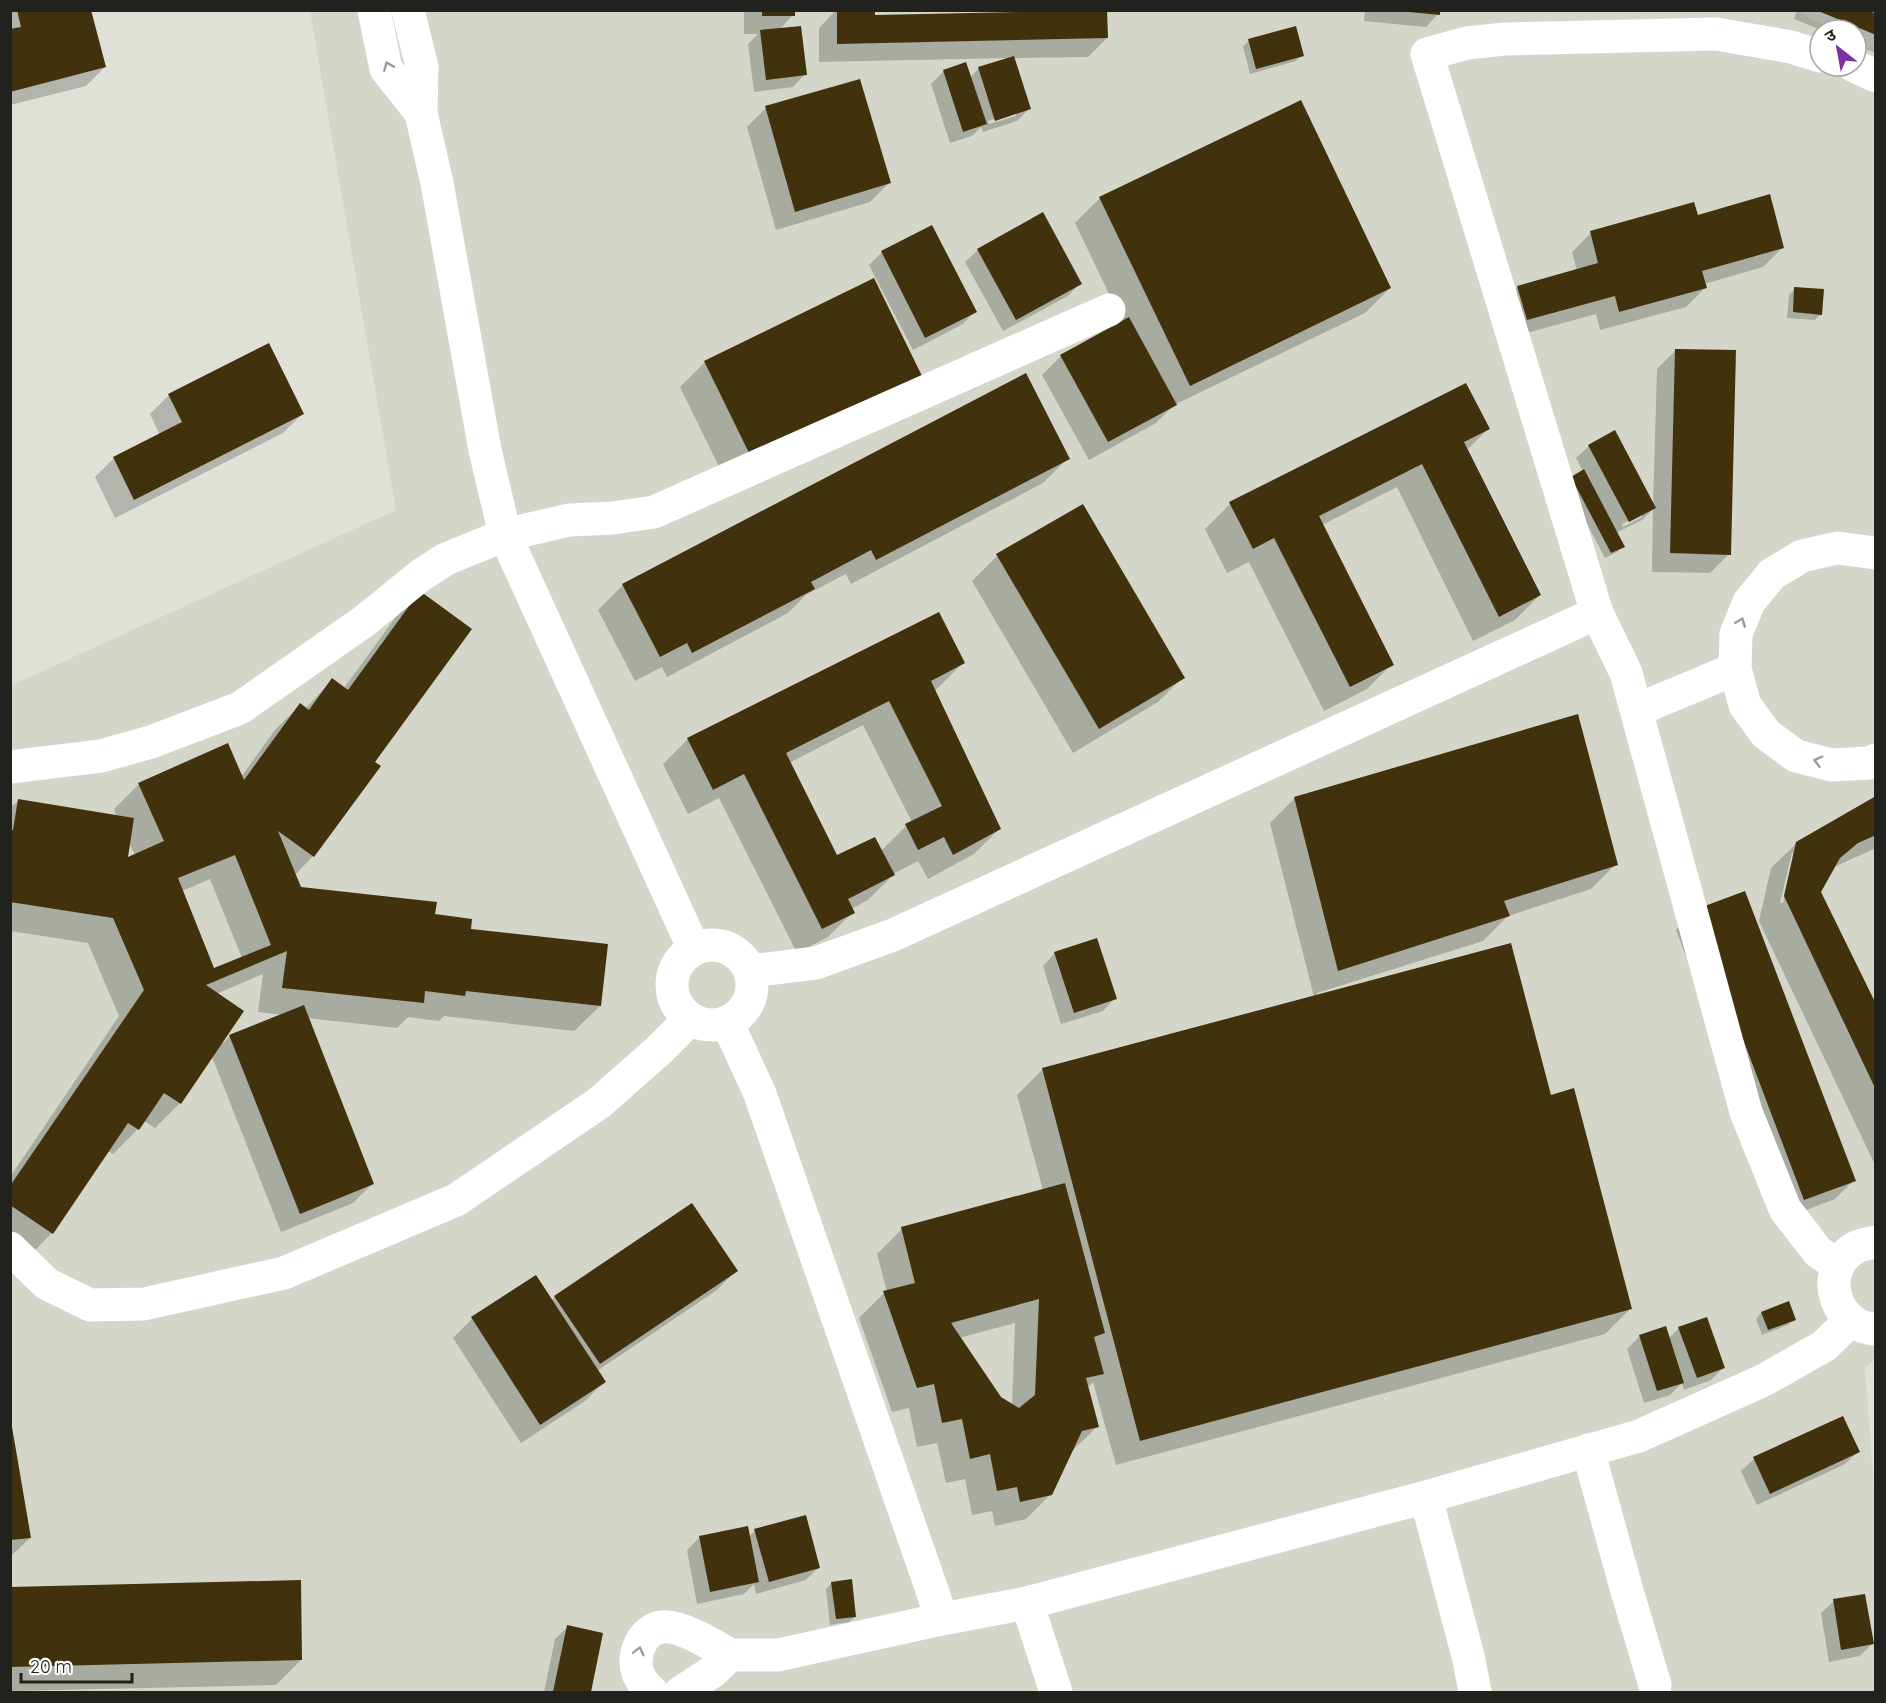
<svg xmlns="http://www.w3.org/2000/svg" width="1886" height="1703" font-family="Quicksand,'Noto Sans Devanagari',sans-serif">
<rect width="100%" height="100%" fill="#dfe1d9"/>
<!-- built -->
<path fill="#d3d6c8" d="M 1795,10 L 1832,30 L 1820,30 L 1820,66 L 1856,66 L 1856,42 L 1875,52 L 1876,1358 L 1865,1368 L 1876,1516 L 1875,1692 L 11,1692 L 10,686 L 396,510 L 310,11 Z"/>
<!-- shadow -->
<g fill="#0003" fill-rule="evenodd">
<path d="M 10,10 L 90,10 L 105,67 L 86,86 L 10,105 Z"/>
<path d="M 744,10 L 793,10 L 793,15 L 779,30 L 805,74 L 793,87 L 754,92 L 748,44 L 758,34 L 744,34 Z"/>
<path d="M 836,10 L 873,10 L 873,16 L 1107,38 L 1088,57 L 1013,58 L 1029,109 L 1017,121 L 983,132 L 981,127 L 972,136 L 950,143 L 931,84 L 944,71 L 970,78 L 979,68 L 1008,58 L 819,62 L 819,28 ZM 1016,112 L 1016,116 L 989,124 L 988,121 Z"/>
<path d="M 1365,10 L 1439,10 L 1438,14 L 1426,27 L 1364,21 Z"/>
<path d="M 1557,10 L 1611,10 L 1557,12 Z"/>
<path d="M 1797,10 L 1864,10 L 1876,15 L 1876,53 L 1856,45 L 1856,30 L 1821,30 L 1794,19 Z"/>
<path d="M 1249,41 L 1302,55 L 1296,61 L 1250,74 L 1243,46 Z"/>
<path d="M 766,108 L 889,183 L 870,202 L 776,230 L 747,127 Z"/>
<path d="M 1100,198 L 1390,288 L 1365,313 L 1174,405 L 1156,423 L 1089,460 L 1042,375 L 1061,356 L 1123,323 L 1075,223 Z"/>
<path d="M 1697,217 L 1782,248 L 1763,267 L 1704,284 L 1705,288 L 1686,307 L 1600,330 L 1596,314 L 1508,338 L 1499,306 L 1518,287 L 1577,271 L 1572,252 L 1591,233 Z"/>
<path d="M 978,250 L 1080,283 L 1068,296 L 1003,331 L 965,262 Z"/>
<path d="M 882,252 L 975,311 L 963,324 L 913,350 L 869,265 Z"/>
<path d="M 873,280 L 728,485 L 680,387 L 705,362 Z"/>
<path d="M 1795,289 L 1821,314 L 1815,320 L 1787,318 L 1789,295 Z"/>
<path d="M 1676,350 L 1729,554 L 1710,573 L 1652,572 L 1653,509 L 1642,520 L 1616,533 L 1623,546 L 1617,552 L 1605,558 L 1566,484 L 1583,471 L 1576,458 L 1589,446 L 1653,505 L 1657,369 ZM 1642,514 L 1642,517 L 1623,527 L 1622,524 Z"/>
<path d="M 169,395 L 302,414 L 283,433 L 115,518 L 95,477 L 114,458 L 160,435 L 150,414 Z"/>
<path d="M 1488,429 L 1467,450 L 1540,595 L 1515,620 L 1473,641 L 1397,487 L 1322,525 L 1392,664 L 1367,689 L 1324,711 L 1249,562 L 1227,573 L 1205,529 L 1230,504 Z"/>
<path d="M 1068,458 L 1043,483 L 851,584 L 846,574 L 807,594 L 788,613 L 667,677 L 662,667 L 635,681 L 598,610 L 623,585 Z"/>
<path d="M 997,556 L 1183,677 L 1158,702 L 1073,753 L 972,581 Z"/>
<path d="M 420,593 L 372,762 L 379,767 L 313,856 L 295,875 L 300,888 L 434,916 L 469,930 L 600,1006 L 574,1031 L 444,1016 L 439,1021 L 408,1017 L 397,1028 L 307,1018 L 372,1184 L 353,1203 L 281,1232 L 212,1057 L 180,1103 L 155,1128 L 144,1121 L 138,1129 L 113,1154 L 108,1151 L 52,1233 L 27,1258 L 10,1247 L 10,1177 L 119,1016 L 88,943 L 10,931 L 10,808 L 18,801 L 117,817 L 114,809 L 139,784 L 241,777 L 275,730 L 300,705 L 305,709 L 332,680 L 344,688 L 395,618 ZM 129,843 L 135,855 L 126,859 ZM 210,879 L 242,958 L 213,970 L 182,891 ZM 263,974 L 258,1012 L 283,1015 L 230,1036 L 223,1043 L 216,994 Z"/>
<path d="M 963,663 L 938,688 L 934,691 L 999,829 L 974,854 L 928,879 L 918,861 L 893,874 L 893,875 L 868,900 L 851,909 L 853,912 L 828,937 L 797,953 L 719,798 L 688,814 L 663,764 L 688,739 ZM 863,725 L 912,822 L 906,826 L 881,851 L 837,857 L 789,763 Z"/>
<path d="M 1295,798 L 1616,864 L 1591,889 L 1508,916 L 1483,941 L 1317,993 L 1318,996 L 1550,1096 L 1630,1309 L 1605,1334 L 1116,1465 L 1093,1382 L 1087,1388 L 1098,1426 L 1072,1451 L 1051,1494 L 1026,1519 L 995,1526 L 992,1511 L 972,1515 L 965,1479 L 946,1483 L 937,1443 L 917,1447 L 909,1408 L 892,1412 L 859,1318 L 884,1293 L 887,1292 L 877,1254 L 902,1229 L 1043,1190 L 1017,1095 L 1042,1070 L 1314,997 L 1270,823 ZM 1015,1323 L 1012,1406 L 1000,1399 L 959,1338 Z"/>
<path d="M 1876,798 L 1876,848 L 1834,867 L 1819,892 L 1876,1007 L 1876,1167 L 1759,921 L 1771,868 L 1797,843 ZM 1792,853 L 1795,853 L 1783,903 L 1780,903 Z"/>
<path d="M 1695,911 L 1854,1180 L 1835,1199 L 1785,1218 L 1676,930 Z"/>
<path d="M 1055,953 L 1115,998 L 1103,1011 L 1061,1024 L 1043,966 Z"/>
<path d="M 736,1271 L 717,1290 L 597,1371 L 604,1382 L 585,1401 L 521,1443 L 453,1338 L 472,1319 L 535,1277 L 551,1301 L 555,1297 Z"/>
<path d="M 1761,1313 L 1794,1319 L 1788,1325 L 1762,1335 L 1756,1319 Z"/>
<path d="M 1679,1328 L 1723,1368 L 1711,1380 L 1684,1390 L 1682,1383 L 1670,1395 L 1644,1403 L 1627,1349 L 1640,1336 L 1668,1339 Z"/>
<path d="M 1842,1418 L 1858,1452 L 1845,1464 L 1757,1505 L 1741,1471 L 1754,1459 Z"/>
<path d="M 10,1428 L 30,1538 L 10,1557 Z"/>
<path d="M 755,1531 L 819,1567 L 806,1580 L 756,1594 L 754,1584 L 744,1594 L 697,1604 L 687,1550 L 700,1537 L 748,1537 Z"/>
<path d="M 832,1583 L 855,1617 L 849,1622 L 830,1625 L 826,1589 Z"/>
<path d="M 10,1588 L 301,1660 L 276,1685 L 10,1691 Z"/>
<path d="M 1834,1601 L 1873,1643 L 1860,1656 L 1829,1662 L 1821,1613 Z"/>
<path d="M 568,1627 L 602,1634 L 589,1692 L 544,1692 L 555,1639 Z"/>
</g>
<!-- building -->
<g fill="#41310c" fill-rule="evenodd">
<path d="M 17,10 L 91,10 L 106,67 L 10,92 L 10,29 L 21,27 Z"/>
<rect x="762" y="10" width="33" height="6"/>
<path d="M 837,10 L 875,10 L 875,15 L 1107,10 L 1108,38 L 837,44 Z"/>
<path d="M 1409,10 L 1440,10 L 1440,15 L 1409,12 Z"/>
<path d="M 1816,10 L 1868,10 L 1876,14 L 1876,35 Z"/>
<path d="M 801,26 L 807,75 L 766,80 L 760,30 Z"/>
<path d="M 1296,26 L 1304,56 L 1256,69 L 1248,39 Z"/>
<path d="M 1014,56 L 1031,109 L 995,121 L 978,67 Z"/>
<path d="M 966,62 L 987,124 L 963,132 L 943,70 Z"/>
<path d="M 860,79 L 891,183 L 795,212 L 765,106 Z"/>
<path d="M 1301,100 L 1391,288 L 1190,386 L 1099,197 Z"/>
<path d="M 1770,194 L 1784,248 L 1702,271 L 1707,288 L 1619,312 L 1615,296 L 1527,320 L 1517,286 L 1598,263 L 1590,231 L 1694,202 L 1698,215 Z"/>
<path d="M 1043,212 L 1082,284 L 1016,320 L 977,249 Z"/>
<path d="M 932,225 L 977,312 L 925,338 L 881,251 Z"/>
<path d="M 874,278 L 923,378 L 753,461 L 704,361 Z"/>
<path d="M 1794,287 L 1824,289 L 1822,315 L 1793,312 Z"/>
<path d="M 1129,317 L 1177,405 L 1108,442 L 1060,355 Z"/>
<path d="M 269,343 L 304,414 L 134,500 L 113,457 L 182,422 L 168,394 Z"/>
<path d="M 1675,349 L 1736,350 L 1731,555 L 1670,553 Z"/>
<path d="M 1026,373 L 1070,459 L 876,560 L 871,550 L 811,582 L 815,589 L 692,653 L 687,643 L 660,657 L 622,584 Z"/>
<path d="M 1466,383 L 1490,429 L 1464,442 L 1541,595 L 1499,617 L 1422,464 L 1319,516 L 1394,665 L 1350,687 L 1274,538 L 1253,549 L 1229,502 Z"/>
<path d="M 1615,430 L 1656,508 L 1629,522 L 1588,445 Z"/>
<path d="M 1584,469 L 1625,547 L 1611,553 L 1571,477 Z"/>
<path d="M 1083,504 L 1185,678 L 1099,729 L 996,554 Z"/>
<path d="M 420,591 L 472,629 L 375,762 L 381,766 L 314,857 L 278,831 L 301,887 L 437,902 L 435,914 L 472,919 L 471,929 L 608,944 L 601,1006 L 466,991 L 465,996 L 425,991 L 424,1003 L 282,988 L 287,951 L 206,985 L 244,1011 L 181,1104 L 164,1093 L 139,1130 L 128,1123 L 53,1234 L 10,1205 L 10,1186 L 144,990 L 113,918 L 10,902 L 10,830 L 13,830 L 18,799 L 134,818 L 128,857 L 164,841 L 138,783 L 228,743 L 244,780 L 300,703 L 309,710 L 332,678 L 348,690 ZM 235,855 L 271,945 L 214,968 L 178,878 Z"/>
<path d="M 939,612 L 965,663 L 931,681 L 1001,829 L 953,855 L 944,837 L 918,850 L 905,824 L 942,806 L 889,701 L 786,753 L 837,855 L 875,837 L 895,875 L 848,899 L 855,913 L 822,929 L 744,774 L 713,790 L 687,738 Z"/>
<path d="M 1578,714 L 1618,865 L 1504,901 L 1510,916 L 1338,971 L 1294,797 Z"/>
<path d="M 1876,796 L 1876,835 L 1858,843 L 1840,858 L 1821,892 L 1876,1004 L 1876,1090 L 1784,896 L 1796,842 Z"/>
<path d="M 1745,891 L 1856,1181 L 1804,1200 L 1694,910 Z"/>
<path d="M 1097,938 L 1117,999 L 1074,1013 L 1054,952 Z"/>
<path d="M 1511,943 L 1551,1095 L 1574,1088 L 1632,1309 L 1140,1441 L 1042,1068 Z"/>
<path d="M 304,1005 L 374,1184 L 300,1214 L 229,1035 Z"/>
<path d="M 1065,1183 L 1105,1333 L 1094,1337 L 1104,1374 L 1086,1378 L 1099,1427 L 1082,1431 L 1052,1495 L 1020,1502 L 1017,1487 L 997,1491 L 990,1454 L 970,1459 L 962,1419 L 942,1423 L 934,1384 L 917,1388 L 883,1291 L 915,1283 L 901,1227 ZM 1039,1299 L 1035,1395 L 1019,1408 L 1001,1397 L 951,1323 Z"/>
<path d="M 692,1203 L 738,1271 L 600,1364 L 554,1296 Z"/>
<path d="M 536,1275 L 606,1382 L 540,1425 L 471,1317 Z"/>
<path d="M 1789,1301 L 1796,1320 L 1768,1330 L 1761,1312 Z"/>
<path d="M 1707,1317 L 1725,1368 L 1697,1378 L 1678,1327 Z"/>
<path d="M 1666,1326 L 1684,1383 L 1657,1391 L 1639,1335 Z"/>
<path d="M 1843,1416 L 1860,1452 L 1770,1494 L 1753,1457 Z"/>
<path d="M 10,1427 L 12,1427 L 31,1538 L 10,1540 Z"/>
<path d="M 806,1515 L 820,1568 L 769,1582 L 754,1529 Z"/>
<path d="M 748,1526 L 759,1582 L 710,1592 L 699,1536 Z"/>
<path d="M 852,1579 L 856,1617 L 836,1619 L 831,1582 Z"/>
<path d="M 301,1580 L 302,1660 L 10,1667 L 10,1587 Z"/>
<path d="M 1865,1594 L 1874,1644 L 1841,1650 L 1833,1599 Z"/>
<path d="M 567,1625 L 603,1633 L 591,1692 L 553,1692 Z"/>
</g>
<g fill="none" stroke-linecap="round" stroke-linejoin="round">
<!-- minor -->
<g stroke="#fff" stroke-width="33">
<path d="M 374,10 L 386,69 L 421,113"/>
<path d="M 408,10 L 422,67 L 421,113 L 437,183 L 485,450 L 505,535 L 694,949"/>
<path d="M 1820,56 L 1791,47 L 1716,34 L 1504,39 L 1467,43 L 1427,54 L 1597,613 L 1626,673 L 1746,1112 L 1785,1209 L 1818,1252 L 1838,1265"/>
<path d="M 1854,66 L 1876,76"/>
<path d="M 1876,553 L 1837,548 L 1802,556 L 1772,574 L 1749,602 L 1736,634 L 1735,669 L 1745,705 L 1766,734 L 1796,756 L 1832,765 L 1869,763 L 1876,760"/>
<path d="M 1637,710 L 1735,669"/>
<path d="M 10,767 L 101,756 L 151,742 L 240,708 L 363,622 L 421,575 L 446,559 L 505,535 L 569,520 L 613,518 L 654,512 L 1109,310"/>
<circle cx="712" cy="985" r="40"/>
<path d="M 750,971 L 816,963 L 893,935 L 1597,613"/>
<path d="M 727,1022 L 760,1094 L 942,1619"/>
<path d="M 1876,1242 C 1866,1244 1857,1245 1849,1252 C 1819,1277 1837,1328 1876,1329"/>
<path d="M 10,1248 L 47,1284 L 90,1305 L 144,1304 L 284,1273 L 456,1200 L 599,1103 L 658,1051 L 690,1019"/>
<path d="M 1588,1450 L 1627,1591 L 1655,1685"/>
<path d="M 1426,1497 L 1469,1660 L 1475,1692"/>
<path d="M 1027,1603 L 1056,1692"/>
<path d="M 730,1655 L 778,1655 L 942,1619 L 1027,1603 L 1426,1497 L 1639,1436 L 1762,1381 L 1824,1346 L 1851,1320"/>
<path d="M 652,1692 C 645,1686 639,1679 637,1670 C 633,1653 643,1629 662,1627 C 679,1624 715,1646 730,1655 L 712,1672 L 681,1692"/>
</g>
</g>
<!-- one-way arrows -->
<defs><path id="oneway-chevron" d="M-2-3.5L2.5 0L-2 3.5" fill="none" stroke-width="1.6" stroke-linecap="round" stroke-linejoin="round" transform="scale(1.5)"/></defs>
<g stroke="#9b9b9a">
<use href="#oneway-chevron" transform="translate(388 66) rotate(-112)"/>
<use href="#oneway-chevron" transform="translate(1741 622) rotate(-69)"/>
<use href="#oneway-chevron" transform="translate(1818 761) rotate(-165)"/>
<use href="#oneway-chevron" transform="translate(639 1651) rotate(-76)"/>
</g>
<!-- border -->
<rect width="1886" height="1703" fill="none" stroke="#21211e" stroke-width="24"/>
<!-- north arrow -->
<g transform="translate(1838 48) rotate(329)"><circle r="28" fill="#ffffff" stroke="#a6a6a5" stroke-width="1.5"/>
<path d="M0-4.5L10 22L0 15L-10 22Z" fill="#7f30a0"/>
<text y="-9" font-size="16" font-weight="bold" text-anchor="middle" fill="#21211e">उ</text>
</g>
<!-- scale -->
<path d="M21 1673v9h111v-9" fill="none" stroke="#21211e" stroke-width="3"/>
<text x="30" y="1673" font-size="18" fill="#21211e" stroke="#ffffff" stroke-width="4.5" paint-order="stroke">20 m</text>
</svg>
